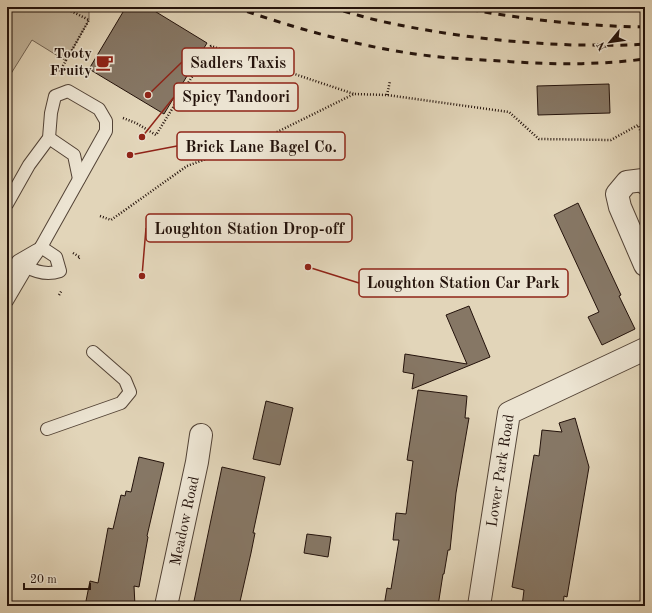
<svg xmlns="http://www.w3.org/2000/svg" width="652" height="613" font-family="'Old Standard TT',serif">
<rect width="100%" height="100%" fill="#e2d5b9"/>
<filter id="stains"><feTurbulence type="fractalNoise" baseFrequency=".005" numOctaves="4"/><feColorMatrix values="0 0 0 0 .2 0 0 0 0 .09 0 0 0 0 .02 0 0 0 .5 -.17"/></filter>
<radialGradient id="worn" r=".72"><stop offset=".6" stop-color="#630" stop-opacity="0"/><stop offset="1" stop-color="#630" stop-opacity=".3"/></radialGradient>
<!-- green -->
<path fill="#c2b49b" stroke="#726353" d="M 7,7 L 89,7 L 89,20 L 66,61 L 32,40 L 7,80 Z"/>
<!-- building -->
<g fill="#867765" stroke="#23120b">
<path d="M 126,7 L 148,7 L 207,43 L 164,114 L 89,69 Z"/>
<path d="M 609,84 L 610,113 L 538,115 L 537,86 Z"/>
<path d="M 578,203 L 621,295 L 619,296 L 635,329 L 602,345 L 588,317 L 599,312 L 554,215 Z"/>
<path d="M 469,306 L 490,357 L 412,389 L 414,374 L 403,372 L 405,354 L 467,364 L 446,315 Z"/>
<path d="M 418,390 L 467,396 L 465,418 L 469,418 L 456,493 L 450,550 L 448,550 L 444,574 L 443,574 L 438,606 L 384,606 L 387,588 L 391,589 L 399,540 L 393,540 L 396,513 L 406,514 L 413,461 L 407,460 Z"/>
<path d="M 266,401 L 293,408 L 280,465 L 253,459 Z"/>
<path d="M 575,418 L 589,467 L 567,597 L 564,596 L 563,606 L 522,606 L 524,590 L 512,587 L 534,455 L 539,456 L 542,430 L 562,432 L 559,423 Z"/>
<path d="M 139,457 L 164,463 L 147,536 L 148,537 L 139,587 L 134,586 L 135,606 L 85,606 L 90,581 L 98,583 L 108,528 L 113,529 L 121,495 L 125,496 L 126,491 L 131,492 Z"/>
<path d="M 222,467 L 265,477 L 253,533 L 255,533 L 251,553 L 239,606 L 193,606 Z"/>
<path d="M 307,534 L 331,537 L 328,557 L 304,553 Z"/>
</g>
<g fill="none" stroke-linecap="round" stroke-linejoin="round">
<defs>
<g id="lane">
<path d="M 49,138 L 74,155 L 79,179"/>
<path d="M 7,204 L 29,165 L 49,138 L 51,113 L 55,96 L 68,91 L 99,109 L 106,121 L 106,131 L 41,247 L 27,267 L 7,301"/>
<path d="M 27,267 C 38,273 48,275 60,271 L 56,257 L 41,247"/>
<path d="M 7,279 L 18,261 L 37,250"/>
<path d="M 47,429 L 121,403 L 130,392 L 125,380 L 93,352"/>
</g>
<g id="street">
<path d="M 645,183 L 643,180 L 627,182 L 617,194 L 620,207 L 645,265"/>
<path id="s1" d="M 166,606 L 197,462 L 201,435"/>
<path id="s2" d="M 479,606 L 509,413 L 645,349"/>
</g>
</defs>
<!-- lane casing -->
<use href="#lane" stroke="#534336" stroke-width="14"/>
<!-- street casing -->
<use href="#street" stroke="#534336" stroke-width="24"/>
<!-- path -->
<g stroke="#23120b" stroke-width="2.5" stroke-dasharray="1 2" stroke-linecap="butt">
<path d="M 63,7 L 89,20 L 60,71 L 64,74"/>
<path d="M 416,9 L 421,10 L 422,7"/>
<path d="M 387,95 L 390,81"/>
<path d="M 123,118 L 136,123 L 156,135 L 211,46 L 354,94"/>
<path d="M 100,216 L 111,220 L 187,166 L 269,136 L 354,94 L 387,95 L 509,112 L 539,139 L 611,140 L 638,125 L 645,142"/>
<path d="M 73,253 L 80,257 L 78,259"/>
<path d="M 59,295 L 62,290"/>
</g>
<!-- lane -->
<use href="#lane" stroke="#ece4d2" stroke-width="12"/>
<!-- street -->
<use href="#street" stroke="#ece4d2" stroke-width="22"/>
<!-- rail -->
<g stroke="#23120b" stroke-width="3" stroke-dasharray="7 7" stroke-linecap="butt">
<path d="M 234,7 C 300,30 370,50 440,57 C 461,59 482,60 503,61 C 550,65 598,65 645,59"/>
<path d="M 330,7 C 347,12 363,17 380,21 C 444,35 510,43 575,45 C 599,45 622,46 645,44"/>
<path d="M 457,7 C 519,19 581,26 645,27"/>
</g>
</g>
<!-- icons -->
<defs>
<symbol id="cafe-bare" viewBox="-9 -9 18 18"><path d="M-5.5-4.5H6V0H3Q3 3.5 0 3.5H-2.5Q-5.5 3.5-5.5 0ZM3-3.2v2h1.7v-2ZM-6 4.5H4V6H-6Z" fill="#8f2418" stroke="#ece4d2" stroke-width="2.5" paint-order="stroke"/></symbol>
</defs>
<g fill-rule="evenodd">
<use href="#cafe-bare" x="92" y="50" width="25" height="25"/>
</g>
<g text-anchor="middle" stroke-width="3" stroke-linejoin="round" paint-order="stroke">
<!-- poi labels -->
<g font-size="15" font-weight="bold" fill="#23120b" stroke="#ece4d2" text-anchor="end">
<text x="92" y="58">Tooty<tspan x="92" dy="17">Fruity</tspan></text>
</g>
<!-- street labels -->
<g font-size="15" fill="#23120b" stroke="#ece4d2">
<text dy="5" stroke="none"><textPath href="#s2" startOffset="137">Lower Park Road</textPath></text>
<text dy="5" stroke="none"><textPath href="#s1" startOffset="87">Meadow Road</textPath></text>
</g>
</g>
<!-- callouts -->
<path fill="none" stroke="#8f2418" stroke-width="1.5" d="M148 95L182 62M142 137L174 97M130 155L177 146M142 276L146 228M308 267L359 283"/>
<g fill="#8f2418" stroke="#ece4d2" stroke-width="1.5">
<circle cx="148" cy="95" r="4"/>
<circle cx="142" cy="137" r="4"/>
<circle cx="130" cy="155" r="4"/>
<circle cx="142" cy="276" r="4"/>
<circle cx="308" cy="267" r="4"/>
</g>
<g fill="#ece4d2" stroke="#8f2418" stroke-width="1.5">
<rect x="182" y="48" width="112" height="28" rx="4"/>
<rect x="174" y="83" width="124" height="28" rx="4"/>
<rect x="177" y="132" width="168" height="28" rx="4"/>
<rect x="146" y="214" width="206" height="28" rx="4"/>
<rect x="359" y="269" width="209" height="28" rx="4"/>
</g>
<g font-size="16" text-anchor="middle" font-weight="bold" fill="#23120b">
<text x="238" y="68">Sadlers Taxis</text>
<text x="236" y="102">Spicy Tandoori</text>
<text x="261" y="152">Brick Lane Bagel Co.</text>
<text x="249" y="234">Loughton Station Drop-off</text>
<text x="463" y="288">Loughton Station Car Park</text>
</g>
<!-- margin -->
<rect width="652" height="613" fill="none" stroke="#e2d5b9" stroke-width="24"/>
<rect x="8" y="8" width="636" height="597" fill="none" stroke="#23120b" stroke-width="2"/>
<rect x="12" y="12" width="628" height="589" fill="none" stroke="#23120b"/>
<!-- north arrow -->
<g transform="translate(610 42) rotate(241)" stroke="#ece4d2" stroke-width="3" paint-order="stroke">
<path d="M0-3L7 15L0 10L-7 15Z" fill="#23120b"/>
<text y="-6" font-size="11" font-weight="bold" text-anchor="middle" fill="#23120b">N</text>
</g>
<!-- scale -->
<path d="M24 583v6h66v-6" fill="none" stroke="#23120b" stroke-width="2"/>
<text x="30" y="583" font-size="12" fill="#23120b" stroke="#ece4d2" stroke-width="3" paint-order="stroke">20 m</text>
<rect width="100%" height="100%" filter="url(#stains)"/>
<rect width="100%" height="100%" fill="url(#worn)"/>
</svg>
